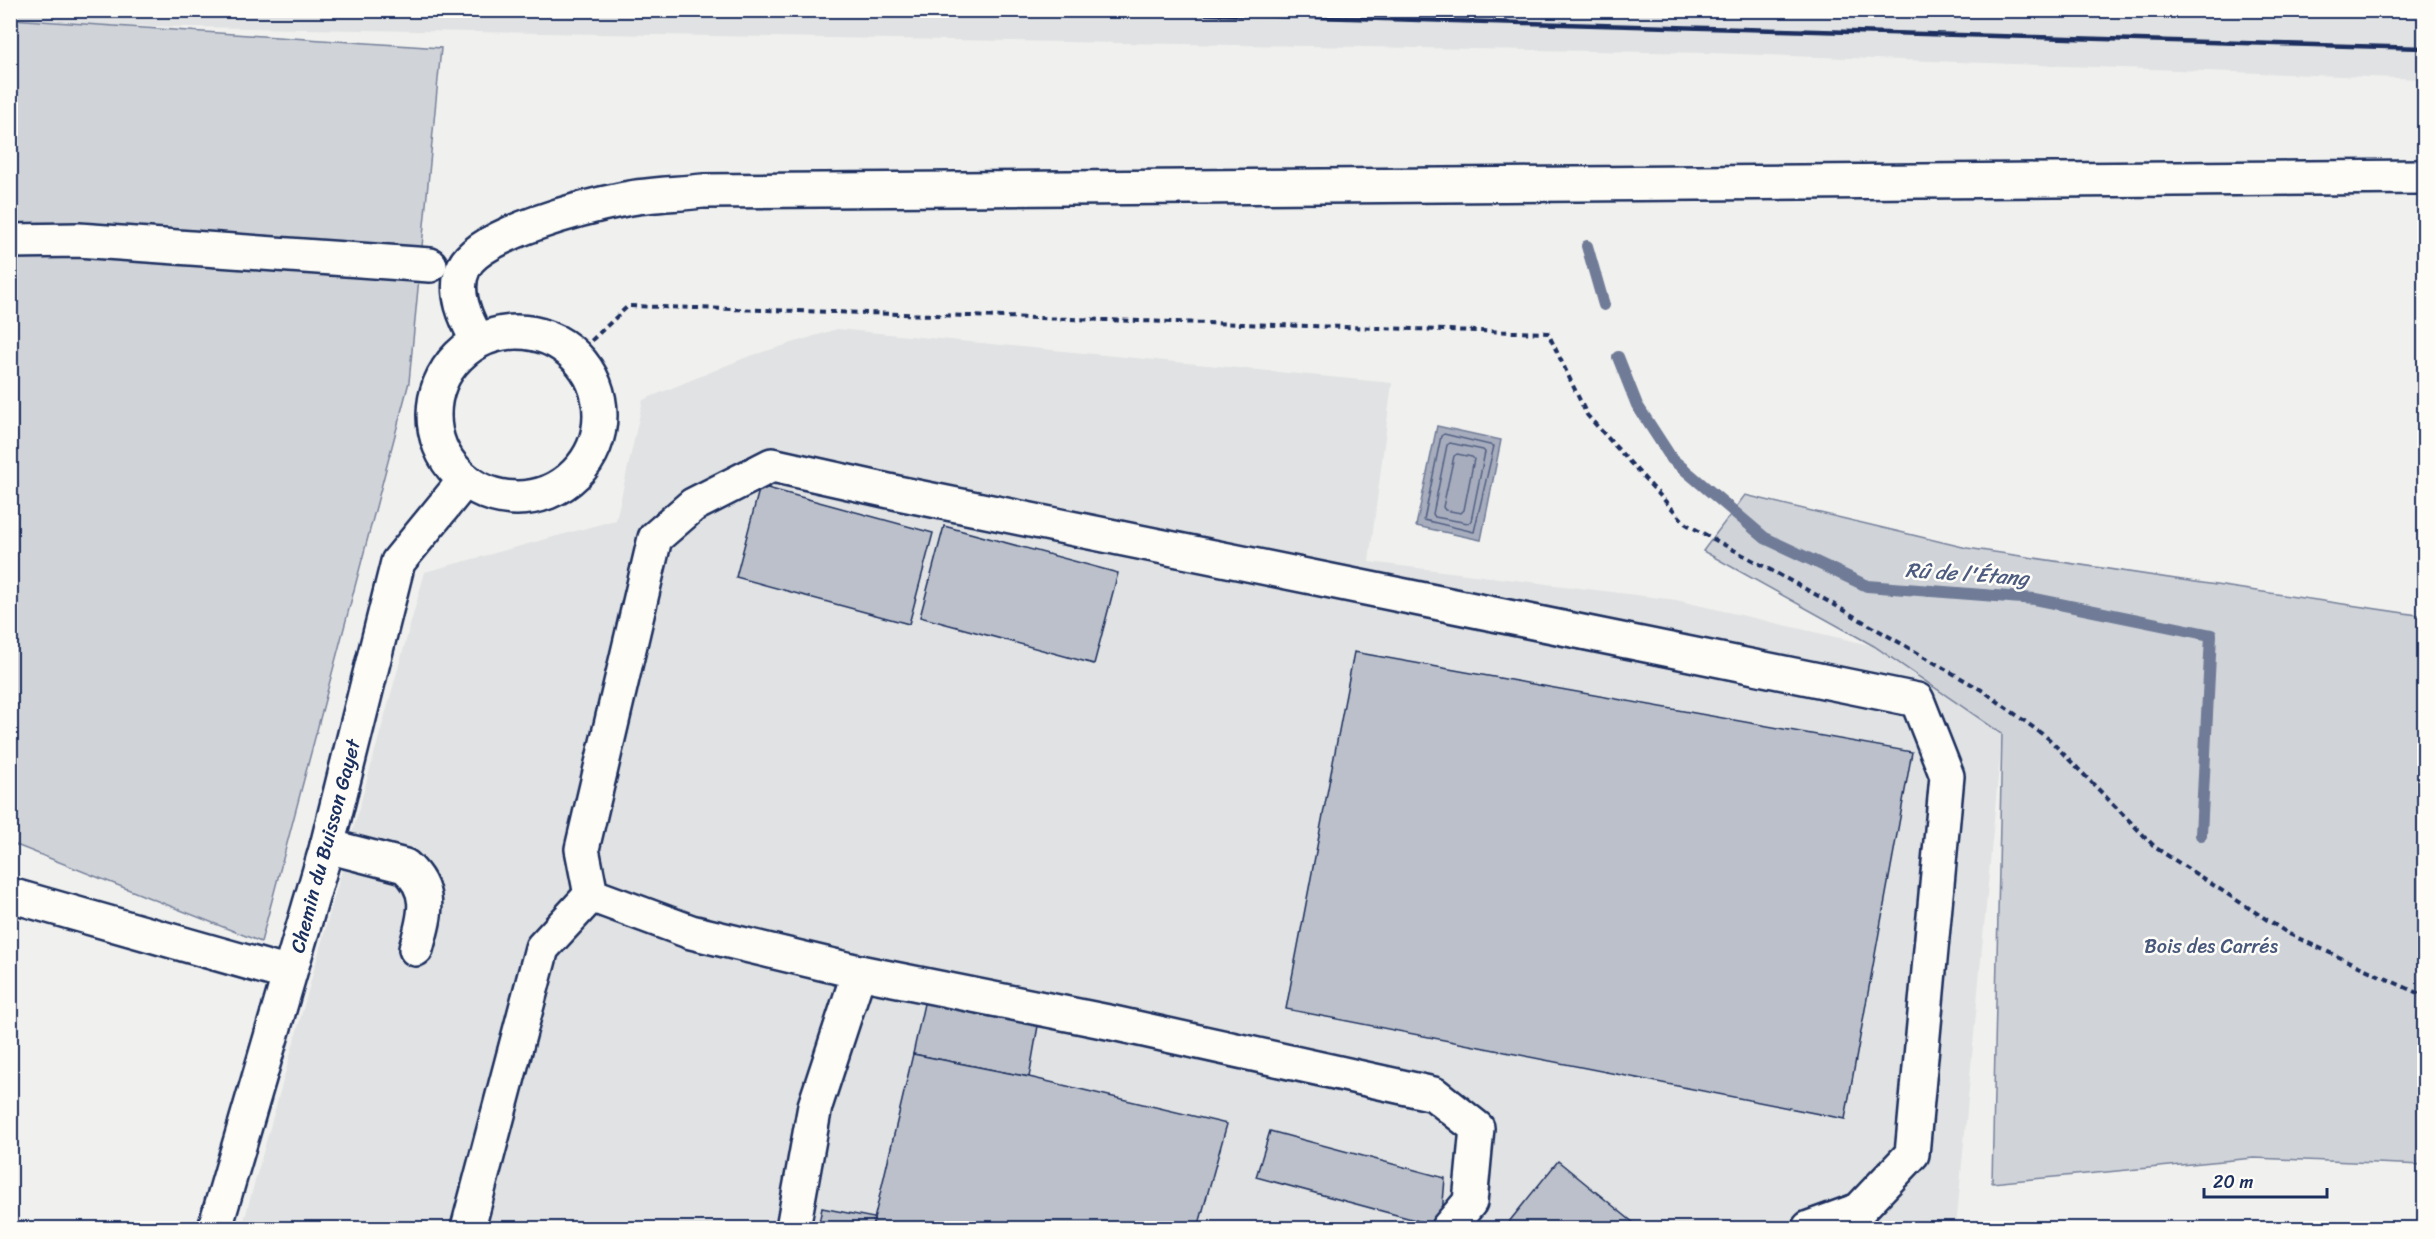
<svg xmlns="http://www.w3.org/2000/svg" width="2435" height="1239" font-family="Sriracha,sans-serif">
<rect width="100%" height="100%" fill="#f0f0ee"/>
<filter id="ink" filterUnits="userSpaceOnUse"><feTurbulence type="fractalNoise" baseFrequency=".0167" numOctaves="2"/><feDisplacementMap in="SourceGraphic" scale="12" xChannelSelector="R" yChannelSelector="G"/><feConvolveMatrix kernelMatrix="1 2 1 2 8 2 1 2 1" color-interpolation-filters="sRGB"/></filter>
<g filter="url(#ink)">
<!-- built -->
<g fill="#e0e2e3">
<path d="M 11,10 L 2424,10 L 2424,79 L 1710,53 L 11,24 Z"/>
<path d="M 837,329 L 1392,383 L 1369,562 L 1676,600 L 1874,646 L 2002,734 L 1956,1228 L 242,1228 L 425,572 L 616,520 L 643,400 L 747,357 Z"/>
</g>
<!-- green -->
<g fill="#d0d3d8" stroke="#76819b" stroke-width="1.5">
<path d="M 10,19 L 441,48 L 409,382 L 261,942 L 11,843 Z"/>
<path d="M 1745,495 L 1967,548 L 2424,616 L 2424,1165 L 2254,1158 L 1992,1183 L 2002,734 L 1874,646 L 1703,551 Z"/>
</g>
<!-- water -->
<path fill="#a7adbd" stroke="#6f7b97" stroke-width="1.5" d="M 1437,426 L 1501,440 L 1481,540 L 1416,526 Z"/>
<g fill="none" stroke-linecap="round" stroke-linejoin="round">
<!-- shore -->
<g stroke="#536184" stroke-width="1.5">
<path d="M 1444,434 L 1494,446 L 1474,532 L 1424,520 L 1441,436 Z"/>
<path d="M 1450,443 L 1483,450 L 1485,452 L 1471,521 L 1468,523 L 1435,517 L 1433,514 L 1447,445 Z"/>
<path d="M 1457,454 L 1472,457 L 1474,459 L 1464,510 L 1461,513 L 1445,510 L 1443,507 L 1454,456 Z"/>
</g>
<!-- stream -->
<g stroke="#6f7b97" stroke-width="12">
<path d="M 1587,246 L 1604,305"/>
<path d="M 1618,357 L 1637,405 L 1672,459 L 1765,538 L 1867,586 L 2035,599 L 2211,635 L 2201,835"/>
</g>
</g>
<!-- building -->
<g fill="#bbc0ca" stroke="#1b2f5e" stroke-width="1.5">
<path d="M 760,486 L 933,533 L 909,624 L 736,577 Z"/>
<path d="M 944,526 L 1118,573 L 1094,664 L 920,617 Z"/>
<path d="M 1354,652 L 1912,752 L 1845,1119 L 1286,1009 Z"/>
<path d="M 925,999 L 1039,1020 L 1029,1077 L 913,1054 Z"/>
<path d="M 913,1054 L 1029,1077 L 1227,1124 L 1198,1228 L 872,1228 Z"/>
<path d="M 1270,1131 L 1445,1178 L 1441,1227 L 1256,1177 Z"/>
<path d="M 1558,1161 L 1640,1228 L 1504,1228 Z"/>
<path d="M 822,1208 L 874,1218 L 872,1228 L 818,1228 Z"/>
</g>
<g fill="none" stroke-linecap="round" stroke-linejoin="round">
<defs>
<g id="minor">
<path d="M 10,241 L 78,240 L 430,265"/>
<circle cx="517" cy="415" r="83"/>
<path d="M 478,341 C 466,320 452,291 464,267 C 480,233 589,206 625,199 C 651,194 678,194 703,191 L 2424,177"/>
<path d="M 327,846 L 405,866 C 434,892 425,916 416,949"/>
<path d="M 10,895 L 289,974"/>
<path d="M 859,972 L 691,932 L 591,895 L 582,849 L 655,538 L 693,505 L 772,465 L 898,493 L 1917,700 L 1947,776 L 1912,1154 L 1859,1210 L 1809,1228"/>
<path d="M 215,1228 L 327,846 L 398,562 L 465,480"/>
<path d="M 468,1228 L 542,948 L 591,895"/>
<path d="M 793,1228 L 815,1106 L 859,972 L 1113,1023 L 1434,1094 L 1477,1128 L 1470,1202 L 1448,1228"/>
</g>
</defs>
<!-- minor casing -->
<use href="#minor" stroke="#1b2f5e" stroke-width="38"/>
<!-- path -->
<path stroke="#1b2f5e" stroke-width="4" stroke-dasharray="6 4.5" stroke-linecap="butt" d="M 576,355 L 628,306 L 1548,333 L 1587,415 L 1686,524 L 1833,604 L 1985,692 L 2049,739 L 2156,848 L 2289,934 L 2424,996"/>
<!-- minor -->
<use href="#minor" stroke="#fdfcf7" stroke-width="33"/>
<!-- rail -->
<path stroke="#1b2f5e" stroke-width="4.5" d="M 1062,10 L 2424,48"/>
</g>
</g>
<g text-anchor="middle" stroke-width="5" stroke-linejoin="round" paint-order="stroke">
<!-- street labels -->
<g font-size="20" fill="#1b2f5e" stroke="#fdfcf7">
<text transform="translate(325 846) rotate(-75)" y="7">Chemin du Buisson Gayet</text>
</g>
<!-- park labels -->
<g font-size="20" fill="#48587c" stroke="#fdfcf7">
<text x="2211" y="953">Bois des Carrés</text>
</g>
<!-- water labels -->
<g font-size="21" font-style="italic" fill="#4c5b7f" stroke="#fdfcf7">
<text transform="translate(1967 574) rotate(4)" y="7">Rû de l'Étang</text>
</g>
</g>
<!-- margin -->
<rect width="2435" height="1239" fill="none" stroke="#fdfcf7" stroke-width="36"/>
<rect x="18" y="18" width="2399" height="1203" fill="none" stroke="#1b2f5e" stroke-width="2" filter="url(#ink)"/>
<!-- scale -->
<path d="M2204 1188v9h123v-9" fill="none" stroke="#1b2f5e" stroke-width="3"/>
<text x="2213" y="1188" font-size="18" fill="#1b2f5e" stroke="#fdfcf7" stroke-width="4.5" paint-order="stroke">20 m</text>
</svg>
